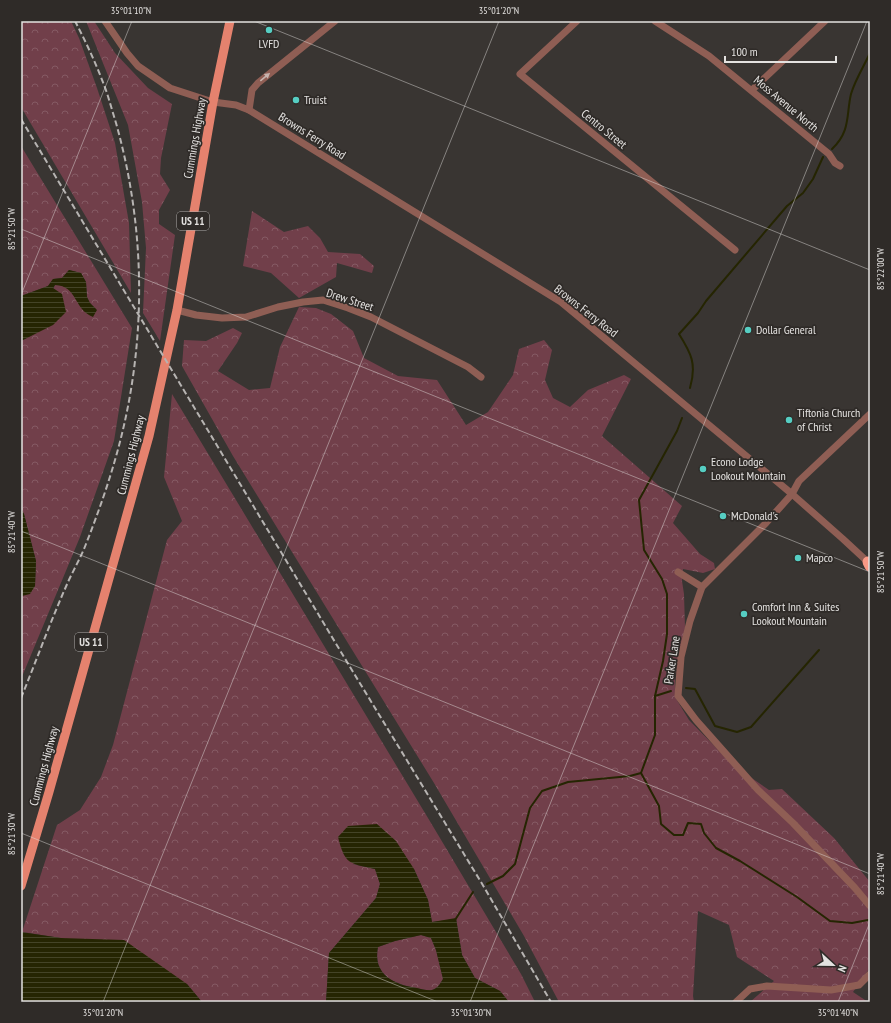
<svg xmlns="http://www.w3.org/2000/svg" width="891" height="1023" font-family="'PT Sans Narrow',sans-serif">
<defs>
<pattern id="forest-crowns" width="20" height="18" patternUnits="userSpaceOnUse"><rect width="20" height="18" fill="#713f4a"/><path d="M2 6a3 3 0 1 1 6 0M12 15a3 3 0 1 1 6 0" fill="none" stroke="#855a64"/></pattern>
<pattern id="water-rules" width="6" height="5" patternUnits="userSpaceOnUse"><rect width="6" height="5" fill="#252502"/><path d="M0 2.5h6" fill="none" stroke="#444427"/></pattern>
</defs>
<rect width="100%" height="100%" fill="#393532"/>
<!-- forest -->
<g fill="url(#forest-crowns)">
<path d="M 21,21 L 71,21 L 79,38 L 97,88 L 115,143 L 129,223 L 131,293 L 21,107 Z"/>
<path d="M 86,21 L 94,21 L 115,53 L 148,88 L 172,104 L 161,158 L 160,174 L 170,190 L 159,210 L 159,224 L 175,235 L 160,341 L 143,313 L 146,248 L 142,202 L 128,125 Z"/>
<path d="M 21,146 L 132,328 L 114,441 L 80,537 L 21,679 L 21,595 L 35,586 L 36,561 L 24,514 L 21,508 L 21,341 L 32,335 L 55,285 L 62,285 L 70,290 L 74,296 L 97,310 L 90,303 L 87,297 L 86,282 L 81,273 L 69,270 L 62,278 L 53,279 L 48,286 L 21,296 Z"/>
<path d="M 252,211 L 284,232 L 308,226 L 320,238 L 328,252 L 360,254 L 374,266 L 372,273 L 337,263 L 336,277 L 299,298 L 271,273 L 243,266 Z"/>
<path d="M 299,307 L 316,308 L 331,314 L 353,331 L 364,358 L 398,376 L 437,380 L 466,425 L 488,412 L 513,375 L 519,349 L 544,340 L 552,350 L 545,380 L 553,398 L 570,407 L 588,390 L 624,375 L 631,379 L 602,436 L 682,506 L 673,523 L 700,554 L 714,563 L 715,569 L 703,573 L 683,569 L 682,581 L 684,594 L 685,628 L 675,675 L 675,697 L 689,720 L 734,766 L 769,790 L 782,789 L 834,838 L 870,882 L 870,963 L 869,969 L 853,992 L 868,1002 L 750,1002 L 774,981 L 737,957 L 729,925 L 698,911 L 693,996 L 694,1002 L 559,1002 L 524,936 L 434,783 L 233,456 L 182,366 L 184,340 L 206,341 L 233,328 L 242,333 L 237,343 L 218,371 L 249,390 L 270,388 L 280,347 Z"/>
<path d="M 172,394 L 431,823 L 521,974 L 535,1002 L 509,1002 L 500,991 L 475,978 L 462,955 L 456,919 L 432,922 L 428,900 L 414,869 L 352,864 L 375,869 L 380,884 L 376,898 L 329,953 L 326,1002 L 202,1002 L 187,984 L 61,938 L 22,932 L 57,825 L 80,810 L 101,777 L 113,745 L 167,540 L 182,521 L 164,477 Z"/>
<path d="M 421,935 L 431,938 L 436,950 L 443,979 C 440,984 438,988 432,990 C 428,991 421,989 417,988 C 393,984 373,975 378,947 L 395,941 Z"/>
</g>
<!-- water -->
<g fill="url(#water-rules)" fill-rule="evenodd">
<path d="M 69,270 L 81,273 L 86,282 L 87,297 L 90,303 L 97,310 L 93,317 C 73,309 78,286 55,285 L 53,288 L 62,294 L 66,312 L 53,325 L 21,341 L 21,296 L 48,286 L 53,279 L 62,278 Z"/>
<path d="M 21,508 L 24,514 L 36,561 L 35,586 L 30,594 L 22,596 Z"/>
<path d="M 377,824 L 396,841 L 414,869 L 428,900 L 432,922 L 456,918 L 462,955 L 475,978 L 500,991 L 509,1002 L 326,1002 L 329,953 L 376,898 L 380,884 L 375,869 C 349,863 345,865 338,837 L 348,826 ZM 421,935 L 431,938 L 436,950 L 443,979 C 440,984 438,988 432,990 C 428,991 421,989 417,988 C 394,985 372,974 378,947 L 395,941 Z"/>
<path d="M 21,932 L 61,938 L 124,940 L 187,984 L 202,1002 L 21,1002 Z"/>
</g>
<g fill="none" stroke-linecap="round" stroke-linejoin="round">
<!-- stream -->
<g stroke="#252502" stroke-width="2">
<path d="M 832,149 C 851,131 846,115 851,94 C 855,80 864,66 870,53"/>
<path d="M 690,388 C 697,364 691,353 679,334 L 698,313 L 706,301 L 787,206 L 803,193 L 813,179 L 823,157"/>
<path d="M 682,418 L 677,431 L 639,500 L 644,550 L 662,579 L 667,594 L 667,634 L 663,661 L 655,696 L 655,735 L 641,773 L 659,806 L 661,824 L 674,835 L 683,835 L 688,823 L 701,824 L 704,833 L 716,848 L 740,861 L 797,897 L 830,921 L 852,923 L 868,920"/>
<path d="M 686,688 L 695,689 L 715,726 L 737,732 L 751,727 L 819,650"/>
<path d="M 655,696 L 671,691"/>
<path d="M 487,884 L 503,876 L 515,864 L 530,808 L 542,791 L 568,782 L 630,776 L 641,773"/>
<path d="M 455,920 L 473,892"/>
</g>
<!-- minor -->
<g stroke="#8f5e54" stroke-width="7">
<path d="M 105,21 L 127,53 L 138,66 L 170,88 L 213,102 L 236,105 L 249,110 L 561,302 L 792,494 L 843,539 L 870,564"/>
<path d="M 577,21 L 520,74 L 735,250"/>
<path d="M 655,21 L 709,56 L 829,154 L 835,163 L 840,166"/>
<path d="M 752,90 L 825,21"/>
<path d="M 249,110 L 252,90 L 258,83 L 335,21"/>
<path d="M 177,310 L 196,315 L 222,318 L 246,317 L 278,307 L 303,302 L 323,300 L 348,308 L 371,317 L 468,367 L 481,377"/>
<path d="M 870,414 L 799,481 L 792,494 L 766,523 L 702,587 L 690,621 L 681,657 L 678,696 L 696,720 L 758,790 L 793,823 L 855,888 L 870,906"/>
<path d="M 678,572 L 702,587"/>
<path d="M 736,1002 L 750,989 L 767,986 L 831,990 L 859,985 L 870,974"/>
</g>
<!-- major -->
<path stroke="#e5826e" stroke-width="9" d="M 21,886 L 49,792 L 149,436 L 177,310 L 213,102 L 230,21"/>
<!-- highway -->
<path stroke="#f99986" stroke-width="11" d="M 868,562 L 870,566"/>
<!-- rail -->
<g stroke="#b7b4b2" stroke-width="2" stroke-dasharray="6 3" stroke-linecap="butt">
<path d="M 21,119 L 347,662 L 481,882 L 551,1002"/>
<path d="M 21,698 C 37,659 51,620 68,582 C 74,569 81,557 86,544 C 97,516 107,488 115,460 C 147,350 147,233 116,123 C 113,113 110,103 107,93 C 98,68 87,44 75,21"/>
</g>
</g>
<!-- one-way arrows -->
<defs><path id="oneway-solid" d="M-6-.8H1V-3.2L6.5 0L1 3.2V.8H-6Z"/></defs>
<use fill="#c6b4af" href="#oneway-solid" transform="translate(265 77) rotate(-39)"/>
<!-- ticks -->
<path fill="none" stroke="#e4e2e0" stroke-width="1" stroke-opacity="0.45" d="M 254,21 L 870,270M 21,229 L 870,572M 21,295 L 132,21M 21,531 L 870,874M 21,833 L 438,1002M 103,1002 L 499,21M 470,1002 L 867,21M 838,1002 L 870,922"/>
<!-- markers -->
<g fill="#56cec3" stroke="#2f2b28" stroke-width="1.5">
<circle cx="269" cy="30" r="4"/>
<circle cx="296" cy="100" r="4"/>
<circle cx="748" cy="330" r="4"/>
<circle cx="789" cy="420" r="4"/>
<circle cx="703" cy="469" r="4"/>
<circle cx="723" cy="516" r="4"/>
<circle cx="798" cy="558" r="4"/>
<circle cx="744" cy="614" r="4"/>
</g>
<g text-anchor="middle" stroke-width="3.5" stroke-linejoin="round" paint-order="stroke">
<!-- shield labels -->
<g fill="#2f2b28" stroke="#aeaba9" stroke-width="1">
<rect x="177" y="212" width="32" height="18" rx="3"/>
<rect x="75" y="633" width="32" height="18" rx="3"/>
</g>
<g font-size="11" font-weight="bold" fill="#e4e2e0">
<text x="193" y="225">US 11</text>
<text x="91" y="646">US 11</text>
</g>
<!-- poi labels -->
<g font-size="12" fill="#e4e2e0" stroke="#2f2b28" text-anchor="start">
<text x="269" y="48" text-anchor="middle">LVFD</text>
<text x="304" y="104">Truist</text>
<text x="756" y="334">Dollar General</text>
<text x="797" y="417">Tiftonia Church<tspan x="797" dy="14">of Christ</tspan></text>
<text x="711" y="466">Econo Lodge<tspan x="711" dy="14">Lookout Mountain</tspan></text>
<text x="731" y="520">McDonald's</text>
<text x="806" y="562">Mapco</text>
<text x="752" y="611">Comfort Inn &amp; Suites<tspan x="752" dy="14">Lookout Mountain</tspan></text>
</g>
<!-- street labels -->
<g font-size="12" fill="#e4e2e0" stroke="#2f2b28">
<text transform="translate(786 104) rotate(40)" y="4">Moss Avenue North</text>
<text transform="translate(604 129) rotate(39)" y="4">Centro Street</text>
<text transform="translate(312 136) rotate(32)" y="4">Browns Ferry Road</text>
<text transform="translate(195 138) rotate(-80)" y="4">Cummings Highway</text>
<text transform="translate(350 300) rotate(18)" y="4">Drew Street</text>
<text transform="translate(586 311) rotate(38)" y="4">Browns Ferry Road</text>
<text transform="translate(131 455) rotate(-76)" y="4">Cummings Highway</text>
<text transform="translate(672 660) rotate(-81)" y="4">Parker Lane</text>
<text transform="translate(44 766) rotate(-75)" y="4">Cummings Highway</text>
</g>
</g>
<!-- border -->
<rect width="891" height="1023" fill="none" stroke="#2f2b28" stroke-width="44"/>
<!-- north arrow -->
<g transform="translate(833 965) rotate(112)" stroke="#2f2b28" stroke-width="3" paint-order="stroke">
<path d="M0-3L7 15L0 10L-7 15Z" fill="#e4e2e0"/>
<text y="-6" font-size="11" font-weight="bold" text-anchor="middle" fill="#e4e2e0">N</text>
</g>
<!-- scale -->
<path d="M725 56v6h111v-6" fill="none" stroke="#e4e2e0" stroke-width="2"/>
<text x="731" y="56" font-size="12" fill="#e4e2e0" stroke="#2f2b28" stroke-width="3" paint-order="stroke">100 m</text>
<rect x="22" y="22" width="847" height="979" fill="none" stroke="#e4e2e0" stroke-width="1.5"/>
<g font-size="10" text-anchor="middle" fill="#e4e2e0">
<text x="131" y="14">35°01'10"N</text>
<text x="499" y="14">35°01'20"N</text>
<text transform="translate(11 229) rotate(-90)" y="4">85°21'50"W</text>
<text transform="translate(880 269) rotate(-90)" y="4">85°22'00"W</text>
<text transform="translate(11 532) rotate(-90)" y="4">85°21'40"W</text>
<text transform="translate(880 572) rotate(-90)" y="4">85°21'50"W</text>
<text transform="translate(11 834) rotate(-90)" y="4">85°21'30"W</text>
<text transform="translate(880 874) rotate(-90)" y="4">85°21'40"W</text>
<text x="103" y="1016">35°01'20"N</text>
<text x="471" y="1016">35°01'30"N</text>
<text x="838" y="1016">35°01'40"N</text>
</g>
</svg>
